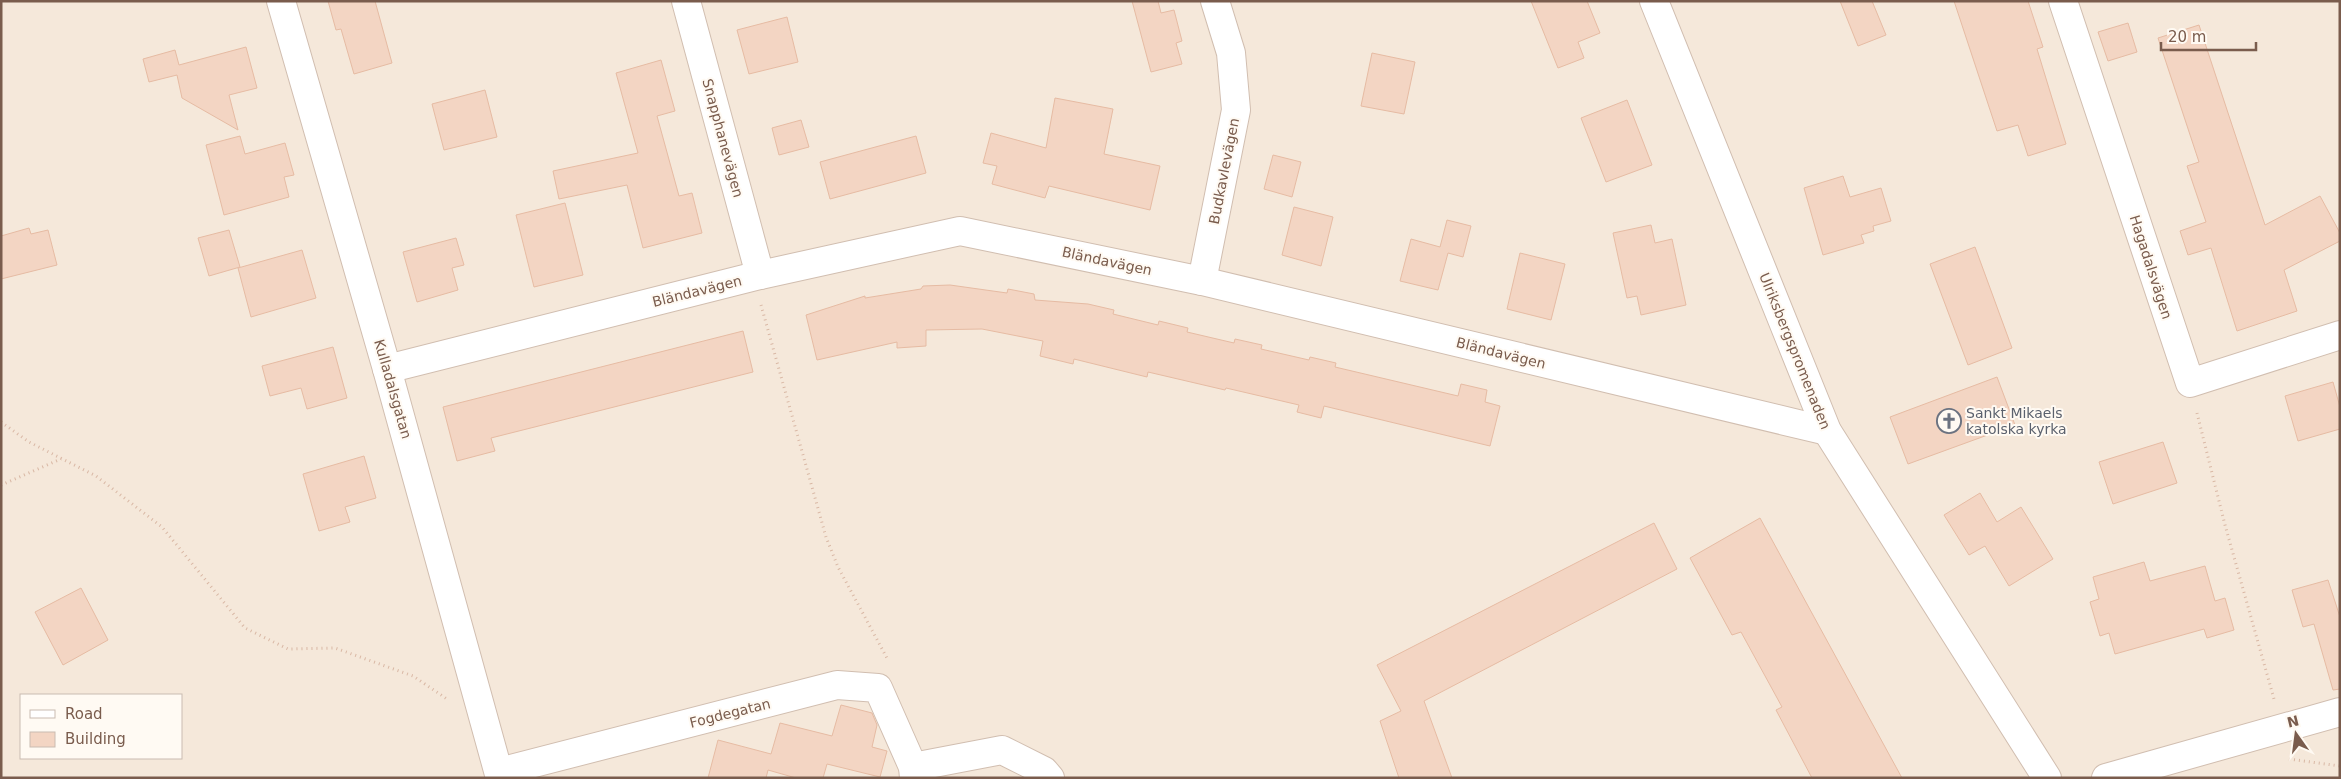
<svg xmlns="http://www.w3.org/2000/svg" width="2341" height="779" font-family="'DejaVu Sans',sans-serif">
<rect width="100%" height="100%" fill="#fdf6ec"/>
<!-- residential -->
<path fill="#f5e8da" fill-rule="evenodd" d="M 1,1 L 2340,1 L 2340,778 L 1,778 ZM 21,695 L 181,695 L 181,758 L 21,758 Z"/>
<!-- building -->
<g fill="#f3d5c3" stroke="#e6bba3">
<path d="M 328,1 L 375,1 L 392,63 L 354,74 L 341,29 L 336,30 Z"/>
<path d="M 1132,1 L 1158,1 L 1161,13 L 1174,10 L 1182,41 L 1176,43 L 1182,64 L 1151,72 Z"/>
<path d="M 1531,1 L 1587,1 L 1600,33 L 1578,42 L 1584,58 L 1558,68 Z"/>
<path d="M 1840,1 L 1872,1 L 1886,35 L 1858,46 Z"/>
<path d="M 1954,1 L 2028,1 L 2043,47 L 2037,49 L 2066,144 L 2028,156 L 2018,125 L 1997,131 Z"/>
<path d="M 787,17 L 798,62 L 749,74 L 737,30 Z"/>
<path d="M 2128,23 L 2137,52 L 2108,61 L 2098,32 Z"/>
<path d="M 2199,25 L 2265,225 L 2320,196 L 2340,233 L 2340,241 L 2284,270 L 2297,311 L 2237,331 L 2211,248 L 2188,255 L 2180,231 L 2206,222 L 2187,166 L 2199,162 L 2158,38 Z"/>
<path d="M 246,47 L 257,88 L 229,95 L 238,130 L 182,98 L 177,75 L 149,82 L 143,59 L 175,50 L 179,65 Z"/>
<path d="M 1372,53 L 1415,62 L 1404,114 L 1361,106 Z"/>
<path d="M 661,60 L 675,111 L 657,116 L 679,196 L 692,193 L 702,233 L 643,248 L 627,185 L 559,199 L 553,171 L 638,153 L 616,73 Z"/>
<path d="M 485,90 L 497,137 L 444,150 L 432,104 Z"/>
<path d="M 1055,98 L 1113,109 L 1104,154 L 1160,166 L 1150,210 L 1049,186 L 1045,198 L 992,184 L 997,166 L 983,163 L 991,133 L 1046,148 Z"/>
<path d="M 1627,100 L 1652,165 L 1606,182 L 1581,118 Z"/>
<path d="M 801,120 L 809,147 L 779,155 L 772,128 Z"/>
<path d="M 240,136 L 245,154 L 285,143 L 294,175 L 284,177 L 289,197 L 224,215 L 206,145 Z"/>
<path d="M 916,136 L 926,173 L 830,199 L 820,162 Z"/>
<path d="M 1273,155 L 1301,162 L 1292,197 L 1264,189 Z"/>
<path d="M 1843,176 L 1850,197 L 1881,188 L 1891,221 L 1873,226 L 1874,231 L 1861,235 L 1864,243 L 1823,255 L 1804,188 Z"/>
<path d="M 565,203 L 583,275 L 534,287 L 516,215 Z"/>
<path d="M 1294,207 L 1333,217 L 1321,266 L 1282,255 Z"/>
<path d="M 1447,220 L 1471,226 L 1463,257 L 1448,253 L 1438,290 L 1400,281 L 1411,239 L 1440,247 Z"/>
<path d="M 1651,225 L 1655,243 L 1672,239 L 1686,305 L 1641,315 L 1637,296 L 1627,298 L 1613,233 Z"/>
<path d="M 29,228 L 31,234 L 48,230 L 57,265 L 1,279 L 1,236 Z"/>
<path d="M 229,230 L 240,267 L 209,276 L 198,238 Z"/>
<path d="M 456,238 L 464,265 L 452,268 L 458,290 L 417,302 L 403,252 Z"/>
<path d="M 1975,247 L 2012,348 L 1968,365 L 1930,264 Z"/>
<path d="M 302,250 L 316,298 L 251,317 L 238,268 Z"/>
<path d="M 1520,253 L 1565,264 L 1551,320 L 1507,309 Z"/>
<path d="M 950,285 L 1007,293 L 1008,289 L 1034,294 L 1035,300 L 1088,304 L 1114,310 L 1113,314 L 1158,325 L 1159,321 L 1188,328 L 1187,332 L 1234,343 L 1235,339 L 1262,345 L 1261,349 L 1309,360 L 1310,357 L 1336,363 L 1335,367 L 1458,396 L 1461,384 L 1487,390 L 1485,402 L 1500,406 L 1490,446 L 1324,406 L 1321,418 L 1297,412 L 1299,405 L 1226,388 L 1225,390 L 1148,372 L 1147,377 L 1074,359 L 1073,364 L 1040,356 L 1043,341 L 982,329 L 926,330 L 926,346 L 897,348 L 897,342 L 817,360 L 806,315 L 865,296 L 865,298 L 921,289 L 923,286 Z"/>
<path d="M 743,331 L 753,372 L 491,438 L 495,451 L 457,461 L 443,407 Z"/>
<path d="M 333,347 L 347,398 L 307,409 L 301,388 L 270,396 L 262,366 Z"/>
<path d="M 1997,377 L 2015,425 L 1908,464 L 1890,417 Z"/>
<path d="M 2333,382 L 2340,407 L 2340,429 L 2298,441 L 2285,396 Z"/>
<path d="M 2163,442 L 2177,483 L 2113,504 L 2099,462 Z"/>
<path d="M 364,456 L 376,498 L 345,507 L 350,522 L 319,531 L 303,474 Z"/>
<path d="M 1980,493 L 1997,522 L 2021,507 L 2053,559 L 2009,586 L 1985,546 L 1969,555 L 1944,515 Z"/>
<path d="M 1760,518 L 1902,778 L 1812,778 L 1776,710 L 1782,707 L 1741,632 L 1732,635 L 1690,558 Z"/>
<path d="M 1654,523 L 1677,569 L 1424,701 L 1452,778 L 1399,778 L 1380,721 L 1401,711 L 1377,665 Z"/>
<path d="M 2144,562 L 2150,581 L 2205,566 L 2215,601 L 2225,598 L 2234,630 L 2207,638 L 2204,629 L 2115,654 L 2109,633 L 2100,636 L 2090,602 L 2099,599 L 2093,577 Z"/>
<path d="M 2328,580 L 2340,617 L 2340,689 L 2333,690 L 2314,624 L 2303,627 L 2292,590 Z"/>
<path d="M 81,588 L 108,640 L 63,665 L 35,612 Z"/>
<path d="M 841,705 L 872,713 L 877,725 L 872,747 L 887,751 L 880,777 L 827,764 L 823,778 L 796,778 L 768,770 L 766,778 L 708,778 L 718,740 L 771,754 L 780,723 L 832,736 Z"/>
</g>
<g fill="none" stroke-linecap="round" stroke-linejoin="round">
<defs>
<g id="minor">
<path d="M 281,1 L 387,369 L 500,778"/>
<path d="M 686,1 L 760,275"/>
<path d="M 1654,1 L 1827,431 L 2047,778"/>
<path d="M 2063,1 L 2190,383 L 2340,335"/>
<path d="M 1202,281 L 1236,110 L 1231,53 L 1215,1"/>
<path d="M 387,369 L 760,275 L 960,231 L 1202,281 L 1827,431"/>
<path d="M 913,767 L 1002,750 L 1044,771 L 1050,778"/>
<path d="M 499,772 L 837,685 L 878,688 L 913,767 L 914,778"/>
<path d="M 2106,778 L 2340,712"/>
</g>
</defs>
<!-- minor casing -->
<use href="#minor" stroke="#d1beb0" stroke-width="30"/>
<!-- path -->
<g stroke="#d9b8a5" stroke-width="3" stroke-dasharray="1 4" stroke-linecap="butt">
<path d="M 761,305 L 826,537 L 838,567 L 888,660"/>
<path d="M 2197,413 L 2225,525 L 2274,699"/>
<path d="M 1,422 L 29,442 L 96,476 L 162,527 L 245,628 L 288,649 L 335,648 L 413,676 L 447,699"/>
<path d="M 1,485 L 61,459"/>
<path d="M 2289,759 L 2340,766"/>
</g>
<!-- minor -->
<use href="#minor" stroke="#fff" stroke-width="28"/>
</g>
<!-- icons -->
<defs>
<symbol id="church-ring" viewBox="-11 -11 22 22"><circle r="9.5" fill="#fffaf3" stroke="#6b7280" stroke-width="1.5"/><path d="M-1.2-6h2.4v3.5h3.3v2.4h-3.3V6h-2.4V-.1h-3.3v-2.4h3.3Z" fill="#6b7280"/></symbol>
</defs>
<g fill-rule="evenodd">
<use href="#church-ring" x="1935" y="407" width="28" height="28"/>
</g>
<g text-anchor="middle" stroke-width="4" stroke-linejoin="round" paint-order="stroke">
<!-- street labels -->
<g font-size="14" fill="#7a5c4d" stroke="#fffaf3">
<text transform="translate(723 138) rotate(75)" y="5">Snapphanevägen</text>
<text transform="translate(1224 171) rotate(-79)" y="5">Budkavlevägen</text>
<text transform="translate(1107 261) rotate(12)" y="5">Bländavägen</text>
<text transform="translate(2151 267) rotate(72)" y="5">Hagadalsvägen</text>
<text transform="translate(697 291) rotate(-14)" y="5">Bländavägen</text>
<text transform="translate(1795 351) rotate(68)" y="5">Ulriksbergspromenaden</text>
<text transform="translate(1501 353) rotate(14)" y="5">Bländavägen</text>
<text transform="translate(393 389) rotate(74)" y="5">Kulladalsgatan</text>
<text transform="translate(730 713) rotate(-14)" y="5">Fogdegatan</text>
</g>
<!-- worship labels -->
<g font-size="14" fill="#5b616d" stroke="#fffaf3" text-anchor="start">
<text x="1966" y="418">Sankt Mikaels<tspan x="1966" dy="16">katolska kyrka</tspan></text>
</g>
</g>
<!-- border -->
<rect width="2341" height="779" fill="none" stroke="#7a5c4d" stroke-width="5"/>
<!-- legend -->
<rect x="20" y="694" width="162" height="65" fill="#fffaf3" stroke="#cabbb1"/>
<rect x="30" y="710" width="25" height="8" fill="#ffffff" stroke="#cabbb1"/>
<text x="65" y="719" font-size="15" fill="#7a5c4d">Road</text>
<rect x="30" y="732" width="25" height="15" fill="#f3d5c3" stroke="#cabbb1"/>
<text x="65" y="744" font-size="15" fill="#7a5c4d">Building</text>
<!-- north arrow -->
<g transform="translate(2296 734) rotate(346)" stroke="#fffaf3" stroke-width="4" paint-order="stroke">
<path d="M0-4L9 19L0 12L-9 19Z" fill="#7a5c4d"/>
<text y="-8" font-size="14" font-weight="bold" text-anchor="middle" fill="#7a5c4d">N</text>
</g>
<!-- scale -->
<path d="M2161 42v8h95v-8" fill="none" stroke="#7a5c4d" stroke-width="2.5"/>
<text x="2168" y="42" font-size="15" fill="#7a5c4d" stroke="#fffaf3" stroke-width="4" paint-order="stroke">20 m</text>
</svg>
